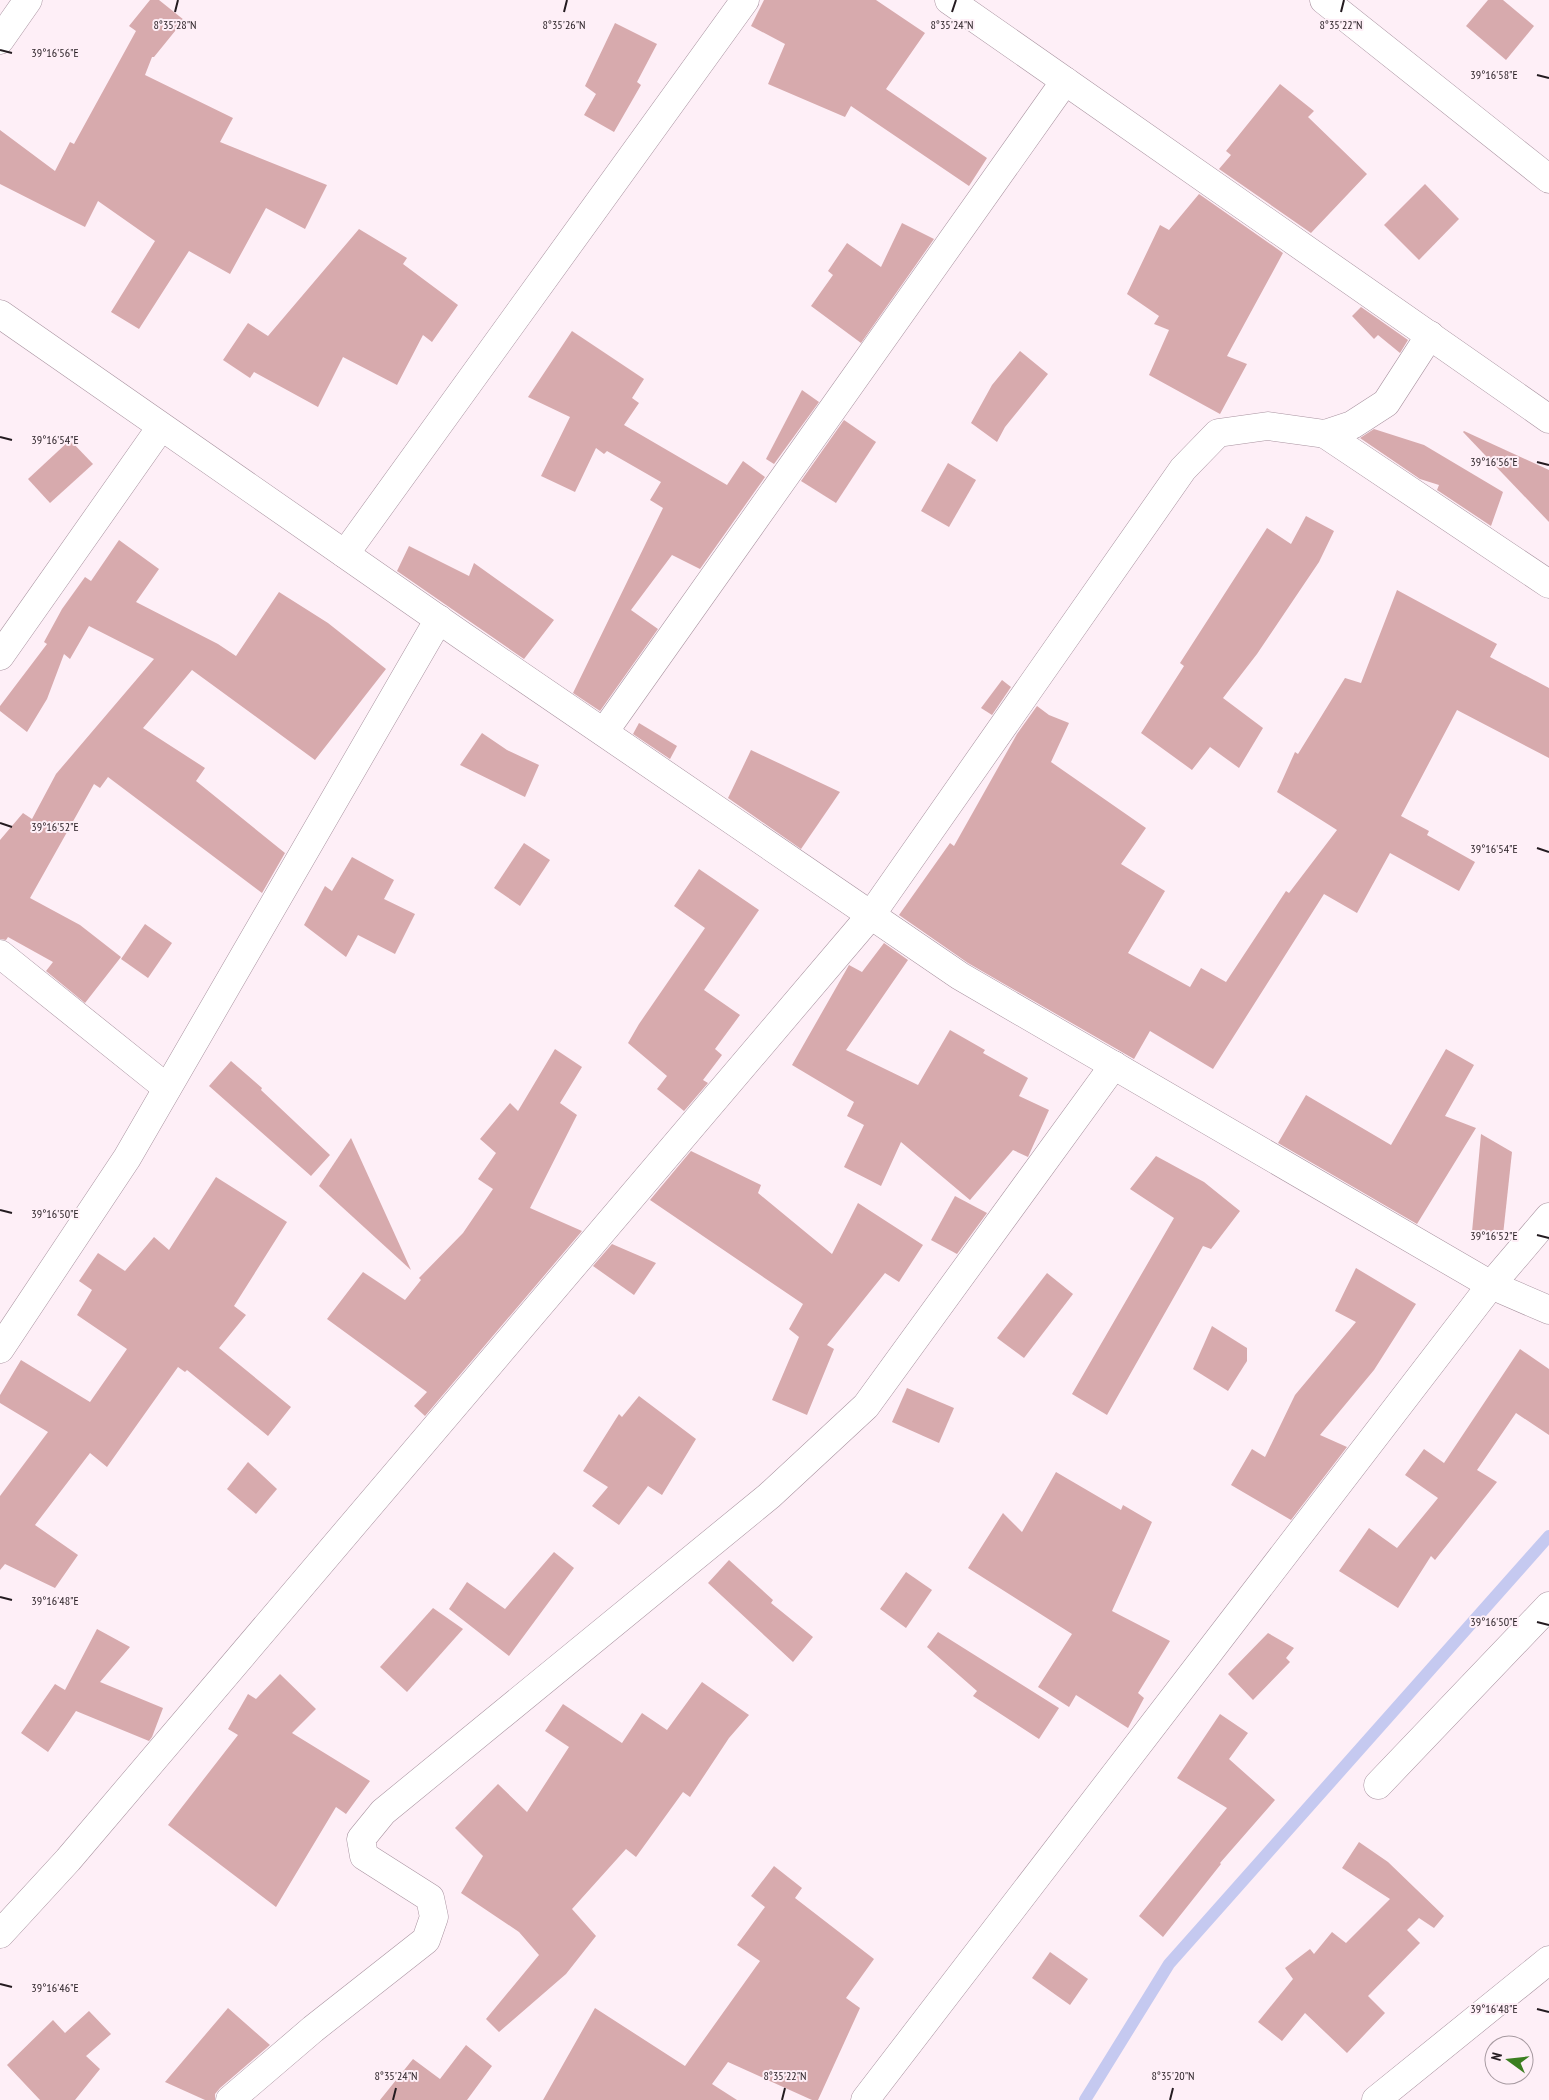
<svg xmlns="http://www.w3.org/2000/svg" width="1549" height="2100" font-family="'PT Sans Narrow',sans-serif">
<rect width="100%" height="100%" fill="#feeff7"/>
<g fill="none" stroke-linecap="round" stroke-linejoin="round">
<!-- stream -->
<path stroke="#c5c9f0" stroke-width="12" d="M 1085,2100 L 1169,1964 L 1549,1536"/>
</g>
<!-- building -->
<g fill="#d7aaad">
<path d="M 150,0 L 159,0 L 184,20 L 154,57 L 152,57 L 145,75 L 233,118 L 220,142 L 327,185 L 305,229 L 266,208 L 230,274 L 189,251 L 139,329 L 111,312 L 155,241 L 98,201 L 85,227 L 0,184 L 0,130 L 55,171 L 70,142 L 74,144 L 136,31 L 129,26 Z"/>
<path d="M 764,0 L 876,0 L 925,33 L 886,89 L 987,158 L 969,186 L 851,106 L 845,117 L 768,84 L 785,44 L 751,26 Z"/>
<path d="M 1488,0 L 1503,0 L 1534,26 L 1506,60 L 1466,26 Z"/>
<path d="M 615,23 L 657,44 L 637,82 L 641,85 L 614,132 L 584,115 L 596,94 L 585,86 Z"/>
<path d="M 1280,84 L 1314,111 L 1308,117 L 1367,174 L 1311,233 L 1219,169 L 1231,155 L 1226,151 Z"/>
<path d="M 1425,184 L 1459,219 L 1419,260 L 1384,225 Z"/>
<path d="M 1199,194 L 1283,253 L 1227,356 L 1247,364 L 1220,414 L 1149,375 L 1169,330 L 1154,324 L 1159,316 L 1127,294 L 1160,225 L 1169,230 Z"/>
<path d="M 902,223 L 934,239 L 861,343 L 811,306 L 833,275 L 828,271 L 847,243 L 881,267 Z"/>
<path d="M 359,229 L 407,258 L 403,264 L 458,305 L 432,342 L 423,335 L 397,385 L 343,357 L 318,407 L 254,372 L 250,378 L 223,360 L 248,323 L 268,336 Z"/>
<path d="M 1361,307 L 1408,340 L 1400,353 L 1378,335 L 1374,339 L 1352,316 Z"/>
<path d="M 572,331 L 644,379 L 632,398 L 639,403 L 624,425 L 727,485 L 743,461 L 765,477 L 700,569 L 672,555 L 631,610 L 658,629 L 600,711 L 573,693 L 663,508 L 650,500 L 661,482 L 607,451 L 604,454 L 596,448 L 575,492 L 541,476 L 570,417 L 528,397 Z"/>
<path d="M 1020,351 L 1048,374 L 1005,427 L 997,442 L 971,423 L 992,385 Z"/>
<path d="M 802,390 L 819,402 L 774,464 L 766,459 Z"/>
<path d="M 844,420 L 876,442 L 836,503 L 801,481 Z"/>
<path d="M 1374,429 L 1424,445 L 1503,492 L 1491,526 L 1437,490 L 1439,485 L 1420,479 L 1360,438 Z"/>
<path d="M 1464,431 L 1549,470 L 1549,522 L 1463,432 Z"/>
<path d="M 70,440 L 93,464 L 50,503 L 28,479 Z"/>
<path d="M 948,463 L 976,480 L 949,527 L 921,511 Z"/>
<path d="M 1306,516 L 1334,531 L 1319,562 L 1257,654 L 1223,698 L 1263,728 L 1239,768 L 1210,747 L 1192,770 L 1141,733 L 1184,666 L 1180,663 L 1267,528 L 1291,544 Z"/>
<path d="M 119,540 L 159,569 L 136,602 L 218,644 L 236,656 L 279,592 L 328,623 L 386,669 L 315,760 L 192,670 L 143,728 L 205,768 L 196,781 L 285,853 L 262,893 L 108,777 L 100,788 L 94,784 L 30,898 L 80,925 L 121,957 L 85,1003 L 46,971 L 53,962 L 8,937 L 6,940 L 0,939 L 0,840 L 23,813 L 32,819 L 56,774 L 154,659 L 89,626 L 70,659 L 64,654 L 47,699 L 27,732 L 0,711 L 0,706 L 47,644 L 44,642 L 62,609 L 85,577 L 91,581 Z"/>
<path d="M 409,546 L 469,576 L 474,563 L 554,620 L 524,659 L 397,571 Z"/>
<path d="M 1397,590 L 1497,644 L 1490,657 L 1549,688 L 1549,758 L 1457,710 L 1401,816 L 1429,831 L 1427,835 L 1475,862 L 1459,891 L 1390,853 L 1357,913 L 1324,894 L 1213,1069 L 1150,1031 L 1134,1059 L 968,963 L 899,915 L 950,843 L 954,846 L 1017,734 L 1037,706 L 1049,715 L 1069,723 L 1051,762 L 1146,828 L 1121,864 L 1165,891 L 1128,953 L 1190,987 L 1201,968 L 1226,982 L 1286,891 L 1289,893 L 1337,830 L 1277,792 L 1295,752 L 1298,754 L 1345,678 L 1361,683 Z"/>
<path d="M 1002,680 L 1011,687 L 992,715 L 981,708 Z"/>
<path d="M 639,723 L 677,746 L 670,759 L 633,734 Z"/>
<path d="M 482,733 L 507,750 L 539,765 L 525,797 L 460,765 Z"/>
<path d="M 751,750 L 840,792 L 801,849 L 728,798 Z"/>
<path d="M 524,843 L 550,860 L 520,906 L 494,888 Z"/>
<path d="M 352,857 L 394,880 L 384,899 L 415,914 L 395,954 L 358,935 L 346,957 L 304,925 L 325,886 L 332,891 Z"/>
<path d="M 699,869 L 759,910 L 704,990 L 740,1015 L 715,1049 L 722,1055 L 703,1080 L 708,1083 L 684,1111 L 657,1089 L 667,1076 L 628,1043 L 639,1024 L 705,928 L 674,906 Z"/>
<path d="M 145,924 L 172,943 L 148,978 L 121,959 Z"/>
<path d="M 884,943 L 908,960 L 846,1050 L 918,1085 L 950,1030 L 985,1050 L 983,1053 L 1028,1078 L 1019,1096 L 1049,1110 L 1028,1157 L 1013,1150 L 970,1200 L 901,1142 L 881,1186 L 844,1167 L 864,1125 L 847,1116 L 854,1102 L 792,1065 L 849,965 L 862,972 Z"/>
<path d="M 555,1049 L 582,1067 L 560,1103 L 577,1115 L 530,1208 L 582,1231 L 425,1416 L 414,1406 L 427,1392 L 327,1319 L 363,1272 L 405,1300 L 421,1280 L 419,1278 L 463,1233 L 493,1189 L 478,1179 L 496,1153 L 480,1139 L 510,1103 L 518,1111 Z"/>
<path d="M 1446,1049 L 1474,1065 L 1445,1116 L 1476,1128 L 1417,1224 L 1278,1143 L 1306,1095 L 1391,1145 Z"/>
<path d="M 231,1061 L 262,1088 L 261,1090 L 330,1155 L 311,1176 L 209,1086 Z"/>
<path d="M 1481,1134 L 1512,1152 L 1503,1235 L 1472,1232 Z"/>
<path d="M 351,1138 L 411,1270 L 319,1186 Z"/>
<path d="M 691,1151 L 761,1185 L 758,1193 L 832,1254 L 858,1203 L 923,1245 L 899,1282 L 885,1273 L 827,1345 L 834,1349 L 807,1415 L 772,1400 L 799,1337 L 789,1329 L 803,1304 L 650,1200 Z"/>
<path d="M 1156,1156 L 1204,1182 L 1240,1211 L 1211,1249 L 1203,1246 L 1107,1415 L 1072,1394 L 1174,1218 L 1130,1189 Z"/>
<path d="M 216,1177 L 287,1222 L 234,1306 L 246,1315 L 219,1348 L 291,1407 L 268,1436 L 187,1370 L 185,1372 L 178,1367 L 107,1467 L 90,1453 L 35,1525 L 78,1555 L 55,1588 L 5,1564 L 0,1570 L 0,1496 L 48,1432 L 0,1403 L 0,1395 L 21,1360 L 90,1402 L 127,1349 L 77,1315 L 92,1290 L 79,1281 L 98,1253 L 125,1271 L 154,1237 L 169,1250 Z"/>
<path d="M 955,1196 L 987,1213 L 957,1254 L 931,1240 Z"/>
<path d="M 612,1244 L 656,1263 L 634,1295 L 593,1266 Z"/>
<path d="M 1356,1268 L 1416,1304 L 1374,1370 L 1320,1435 L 1347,1447 L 1291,1520 L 1231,1485 L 1252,1449 L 1265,1457 L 1295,1395 L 1356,1322 L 1335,1311 Z"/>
<path d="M 1047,1273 L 1073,1294 L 1024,1358 L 997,1338 Z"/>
<path d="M 1212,1326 L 1247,1348 L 1247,1361 L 1228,1391 L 1193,1369 Z"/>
<path d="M 1520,1349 L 1549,1369 L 1549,1435 L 1516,1413 L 1477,1470 L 1497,1482 L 1435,1560 L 1431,1556 L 1398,1608 L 1339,1571 L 1369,1528 L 1397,1548 L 1438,1498 L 1405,1475 L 1424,1449 L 1444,1463 Z"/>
<path d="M 907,1388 L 954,1408 L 939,1443 L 892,1422 Z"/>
<path d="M 639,1396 L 696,1439 L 662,1495 L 648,1486 L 619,1525 L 592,1506 L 608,1487 L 583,1471 L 619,1414 L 622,1417 Z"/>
<path d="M 248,1462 L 277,1489 L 256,1514 L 227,1489 Z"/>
<path d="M 1056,1472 L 1121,1510 L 1123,1505 L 1152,1522 L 1112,1611 L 1170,1641 L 1138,1693 L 1144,1698 L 1128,1728 L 1076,1695 L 1069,1707 L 1038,1687 L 1072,1634 L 968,1568 L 1003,1513 L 1022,1532 Z"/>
<path d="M 554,1552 L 574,1568 L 509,1656 L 449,1609 L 467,1582 L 505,1609 Z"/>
<path d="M 729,1560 L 773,1600 L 771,1603 L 813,1637 L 793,1662 L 708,1583 Z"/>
<path d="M 906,1572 L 932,1590 L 906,1628 L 880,1609 Z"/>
<path d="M 433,1608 L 463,1629 L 407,1692 L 380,1667 Z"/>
<path d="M 97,1629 L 130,1647 L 100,1682 L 163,1708 L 152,1737 L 149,1741 L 76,1711 L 48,1752 L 21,1733 L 55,1684 L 65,1690 Z"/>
<path d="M 938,1632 L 1059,1708 L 1039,1739 L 973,1696 L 977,1691 L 927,1647 Z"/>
<path d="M 1268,1633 L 1294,1648 L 1286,1658 L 1290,1662 L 1253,1700 L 1228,1674 Z"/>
<path d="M 280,1674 L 316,1709 L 292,1733 L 370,1781 L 346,1814 L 336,1807 L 276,1907 L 168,1825 L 238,1735 L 228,1729 L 248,1694 L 256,1699 Z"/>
<path d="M 702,1682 L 749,1715 L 729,1738 L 690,1797 L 683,1792 L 636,1857 L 626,1849 L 572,1909 L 596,1936 L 566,1974 L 499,2032 L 486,2019 L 539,1955 L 519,1932 L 461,1893 L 483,1856 L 455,1828 L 498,1784 L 527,1812 L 569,1747 L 545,1731 L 563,1704 L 622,1743 L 642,1713 L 667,1730 Z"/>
<path d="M 1220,1714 L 1248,1733 L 1229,1759 L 1275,1800 L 1220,1863 L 1221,1864 L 1163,1937 L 1139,1916 L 1227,1808 L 1177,1778 Z"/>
<path d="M 1359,1842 L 1388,1862 L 1444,1916 L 1434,1928 L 1419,1918 L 1407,1930 L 1420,1943 L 1368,1996 L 1385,2013 L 1347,2053 L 1305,2013 L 1282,2041 L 1258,2022 L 1293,1979 L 1285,1968 L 1310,1949 L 1314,1954 L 1332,1932 L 1346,1943 L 1390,1899 L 1342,1868 Z"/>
<path d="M 774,1866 L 802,1888 L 795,1898 L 874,1959 L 846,1998 L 860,2008 L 818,2100 L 812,2100 L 728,2062 L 712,2084 L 737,2100 L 543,2100 L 595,2008 L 685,2066 L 760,1961 L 737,1945 L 765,1907 L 751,1896 Z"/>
<path d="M 1050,1952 L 1088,1979 L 1070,2005 L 1032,1978 Z"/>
<path d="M 228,2008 L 270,2045 L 220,2088 L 215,2094 L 215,2100 L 205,2100 L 165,2082 Z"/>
<path d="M 89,2011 L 111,2034 L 86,2056 L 100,2069 L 75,2100 L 40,2100 L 7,2065 L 53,2020 L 65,2033 Z"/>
<path d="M 466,2045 L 492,2066 L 467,2100 L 380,2100 L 413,2059 L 440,2079 Z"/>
</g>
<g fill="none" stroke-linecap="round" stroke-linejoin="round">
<defs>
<g id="street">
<path d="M 949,0 L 1549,419"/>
<path d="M 1324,0 L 1549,179"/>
<path d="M 0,40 L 28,0"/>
<path d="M 0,314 L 464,637 L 960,976 L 1491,1285 L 1549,1310"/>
<path d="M 1325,434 L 1549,584"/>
<path d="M 345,554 L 745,0"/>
<path d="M 0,656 L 161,427"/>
<path d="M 604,732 L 1065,81"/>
<path d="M 0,954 L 167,1088"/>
<path d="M 0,1349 L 127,1158 L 439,619"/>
<path d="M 1378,1785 L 1549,1606"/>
<path d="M 0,1934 L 68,1860 L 871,915 L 1183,469 L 1218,433 L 1268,426 L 1325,434 L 1352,425 L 1386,403 L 1430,335"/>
<path d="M 230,2100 L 313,2029 L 426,1940 L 434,1917 L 430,1898 L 364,1856 L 361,1839 L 383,1812 L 769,1496 L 866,1406 L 1114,1065"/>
<path d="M 865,2100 L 1491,1285 L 1549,1217"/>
<path d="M 1376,2100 L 1549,1960"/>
</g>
</defs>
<!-- street casing -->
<use href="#street" stroke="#a993a0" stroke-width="29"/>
<!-- street -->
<use href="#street" stroke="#fff" stroke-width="28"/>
</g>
<!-- ticks -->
<path fill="none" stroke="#241b20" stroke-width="2" d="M 175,12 L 178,0M 564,12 L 567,0M 952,12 L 956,0M 1341,12 L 1344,0M 0,50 L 12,53M 1537,75 L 1549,78M 0,437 L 12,440M 1537,462 L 1549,465M 0,823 L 12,827M 1537,848 L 1549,852M 0,1210 L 12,1213M 1537,1235 L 1549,1238M 0,1597 L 12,1600M 1537,1622 L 1549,1625M 0,1984 L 12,1987M 1537,2009 L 1549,2012M 393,2100 L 396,2088M 782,2100 L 785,2088M 1170,2100 L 1173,2088"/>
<g font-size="12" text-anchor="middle" fill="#241b20" stroke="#feeff7" stroke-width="4" stroke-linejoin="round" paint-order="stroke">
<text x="175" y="29">8°35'28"N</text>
<text x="564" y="29">8°35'26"N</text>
<text x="952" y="29">8°35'24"N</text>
<text x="1341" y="29">8°35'22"N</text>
<text x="55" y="57">39°16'56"E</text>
<text x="1494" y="79">39°16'58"E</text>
<text x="55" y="444">39°16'54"E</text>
<text x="1494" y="466">39°16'56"E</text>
<text x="55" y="831">39°16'52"E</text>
<text x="1494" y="853">39°16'54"E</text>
<text x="55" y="1218">39°16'50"E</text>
<text x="1494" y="1240">39°16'52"E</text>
<text x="55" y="1605">39°16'48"E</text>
<text x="1494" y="1626">39°16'50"E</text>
<text x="55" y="1992">39°16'46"E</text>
<text x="1494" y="2013">39°16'48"E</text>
<text x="396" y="2080">8°35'24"N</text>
<text x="785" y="2080">8°35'22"N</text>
<text x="1173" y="2080">8°35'20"N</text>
</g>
<!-- north arrow -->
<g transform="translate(1509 2060) rotate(285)"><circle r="24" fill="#feeff7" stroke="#a79aa1"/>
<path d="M0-4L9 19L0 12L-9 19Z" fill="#3b7e20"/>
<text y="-8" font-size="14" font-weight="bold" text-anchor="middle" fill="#241b20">N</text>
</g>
</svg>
